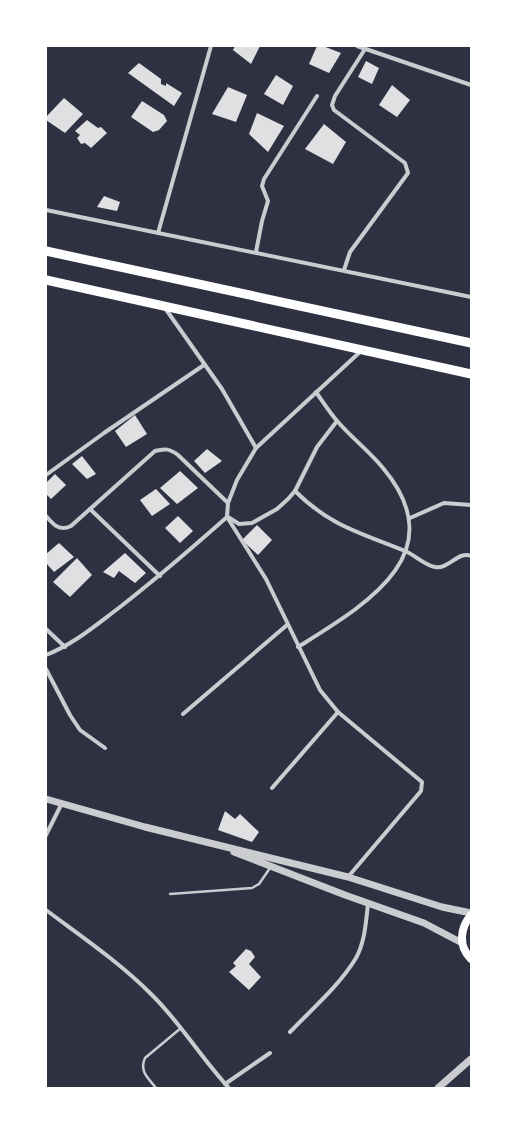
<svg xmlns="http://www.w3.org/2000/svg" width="517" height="1134" font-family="'Asap Condensed',sans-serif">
<rect width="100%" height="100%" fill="#2d3142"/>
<!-- building -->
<g fill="#e0e0e3">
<path d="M 235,46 L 260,46 L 251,64 L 233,50 Z"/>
<path d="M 317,46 L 323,46 L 341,53 L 329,73 L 309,64 Z"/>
<path d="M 366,61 L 379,68 L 372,84 L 358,77 Z"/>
<path d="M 139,63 L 161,79 L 161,84 L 166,86 L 166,83 L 182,93 L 174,106 L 128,73 Z"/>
<path d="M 276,75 L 293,86 L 283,105 L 264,94 Z"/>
<path d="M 392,85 L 410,100 L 397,117 L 379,105 Z"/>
<path d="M 228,87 L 247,95 L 236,122 L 212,114 Z"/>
<path d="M 64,98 L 83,114 L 65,133 L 46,120 L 46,117 Z"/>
<path d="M 142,101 L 164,115 L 167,121 L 159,130 L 153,132 L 131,117 Z"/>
<path d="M 257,113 L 284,126 L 268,152 L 249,134 Z"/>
<path d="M 87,120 L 98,128 L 101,127 L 107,133 L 91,148 L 85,143 L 81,144 L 77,138 L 80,135 L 75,131 Z"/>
<path d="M 324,124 L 346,142 L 333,164 L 305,149 Z"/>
<path d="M 104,196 L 120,202 L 117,211 L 97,207 Z"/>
<path d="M 135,415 L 147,434 L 126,447 L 115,431 Z"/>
<path d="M 207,449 L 222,461 L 205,473 L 194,461 Z"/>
<path d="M 82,456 L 96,474 L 87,479 L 72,464 Z"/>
<path d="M 180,471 L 198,488 L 177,504 L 160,488 Z"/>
<path d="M 55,474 L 66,485 L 51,499 L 46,494 L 46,483 Z"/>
<path d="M 156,489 L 170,504 L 152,516 L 140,500 Z"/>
<path d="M 178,516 L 193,531 L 180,543 L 165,528 Z"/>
<path d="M 257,525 L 272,540 L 258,555 L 242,540 Z"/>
<path d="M 59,543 L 74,557 L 54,572 L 46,563 L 46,554 Z"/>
<path d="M 125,553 L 146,573 L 135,583 L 119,571 L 114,578 L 103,572 Z"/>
<path d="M 77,558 L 92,575 L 70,597 L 53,582 Z"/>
<path d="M 225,811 L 235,819 L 240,814 L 259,832 L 252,842 L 218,830 Z"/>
<path d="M 246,949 L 251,951 L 255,957 L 249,964 L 261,977 L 249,990 L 229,972 L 236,966 L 233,963 Z"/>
</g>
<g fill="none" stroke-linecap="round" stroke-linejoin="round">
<!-- service -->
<g stroke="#caccd0" stroke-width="2.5">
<path d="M 170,894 L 252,888 L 259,884 L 270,868"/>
<path d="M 156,1088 C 148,1078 139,1071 145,1058 L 181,1028"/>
</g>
<!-- minor -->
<g stroke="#caccd0" stroke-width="4">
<path d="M 357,46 L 471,85"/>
<path d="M 46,210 L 471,297"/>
<path d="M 158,233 L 211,46"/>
<path d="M 256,252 L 262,221 L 268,201 L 262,186 L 264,179 L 317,96"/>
<path d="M 344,270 L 350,252 L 408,173 L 405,163 L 334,110 L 332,105 L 335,96 L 365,49"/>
<path d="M 165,308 L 222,389 L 256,448"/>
<path d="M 46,475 L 104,433 L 204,365"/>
<path d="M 295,491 C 330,526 361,533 405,551 C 415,555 424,565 435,567 C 448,570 459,550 471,556"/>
<path d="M 90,509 L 160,576"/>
<path d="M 46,516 C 53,524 59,532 71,526 L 155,451 C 165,448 170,449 178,455 L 228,503"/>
<path d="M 228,517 L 239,524 L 252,523 L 277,509 L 288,499 L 295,491 L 317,447 L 337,421"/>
<path d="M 410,518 L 444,503 L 471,505"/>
<path d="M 46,629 L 65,647"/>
<path d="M 298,647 C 365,605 455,554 383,468 C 369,451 352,438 338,422 C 330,413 323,402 316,392"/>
<path d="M 46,655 C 74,644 96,625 120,607 C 157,578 192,548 227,517"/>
<path d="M 46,669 L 70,715 L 80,730 L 105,748"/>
<path d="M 183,714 L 287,625"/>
<path d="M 272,788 L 338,712"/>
<path d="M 46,835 L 62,803"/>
<path d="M 348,877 L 421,791 L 422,782 L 338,712 L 320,690 L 266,579 L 227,517 L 228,503 L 237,480 L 256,448 L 361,351"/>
<path d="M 46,910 C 82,937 119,962 151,994 C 180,1022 201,1058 229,1088"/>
<path d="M 290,1032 C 312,1009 339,986 356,958 C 365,942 366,921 368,904"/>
<path d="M 225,1084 L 270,1053"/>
</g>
<!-- tertiary -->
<g stroke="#caccd0" stroke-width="7">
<path d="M 46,799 L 145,827 L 348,877 L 442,907 L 471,913"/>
<path d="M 234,852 L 345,895 L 424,923 L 462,943"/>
<path d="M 438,1088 L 471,1059"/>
</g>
<!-- primary -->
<path stroke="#fff" stroke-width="8" d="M 471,915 C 460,928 458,946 471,959"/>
<!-- trunk -->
<g stroke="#fff" stroke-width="9">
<path d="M 46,251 L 471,343"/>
<path d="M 46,280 L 471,374"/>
</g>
</g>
<!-- border -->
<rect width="517" height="1134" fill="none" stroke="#ffffff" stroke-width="94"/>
</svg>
